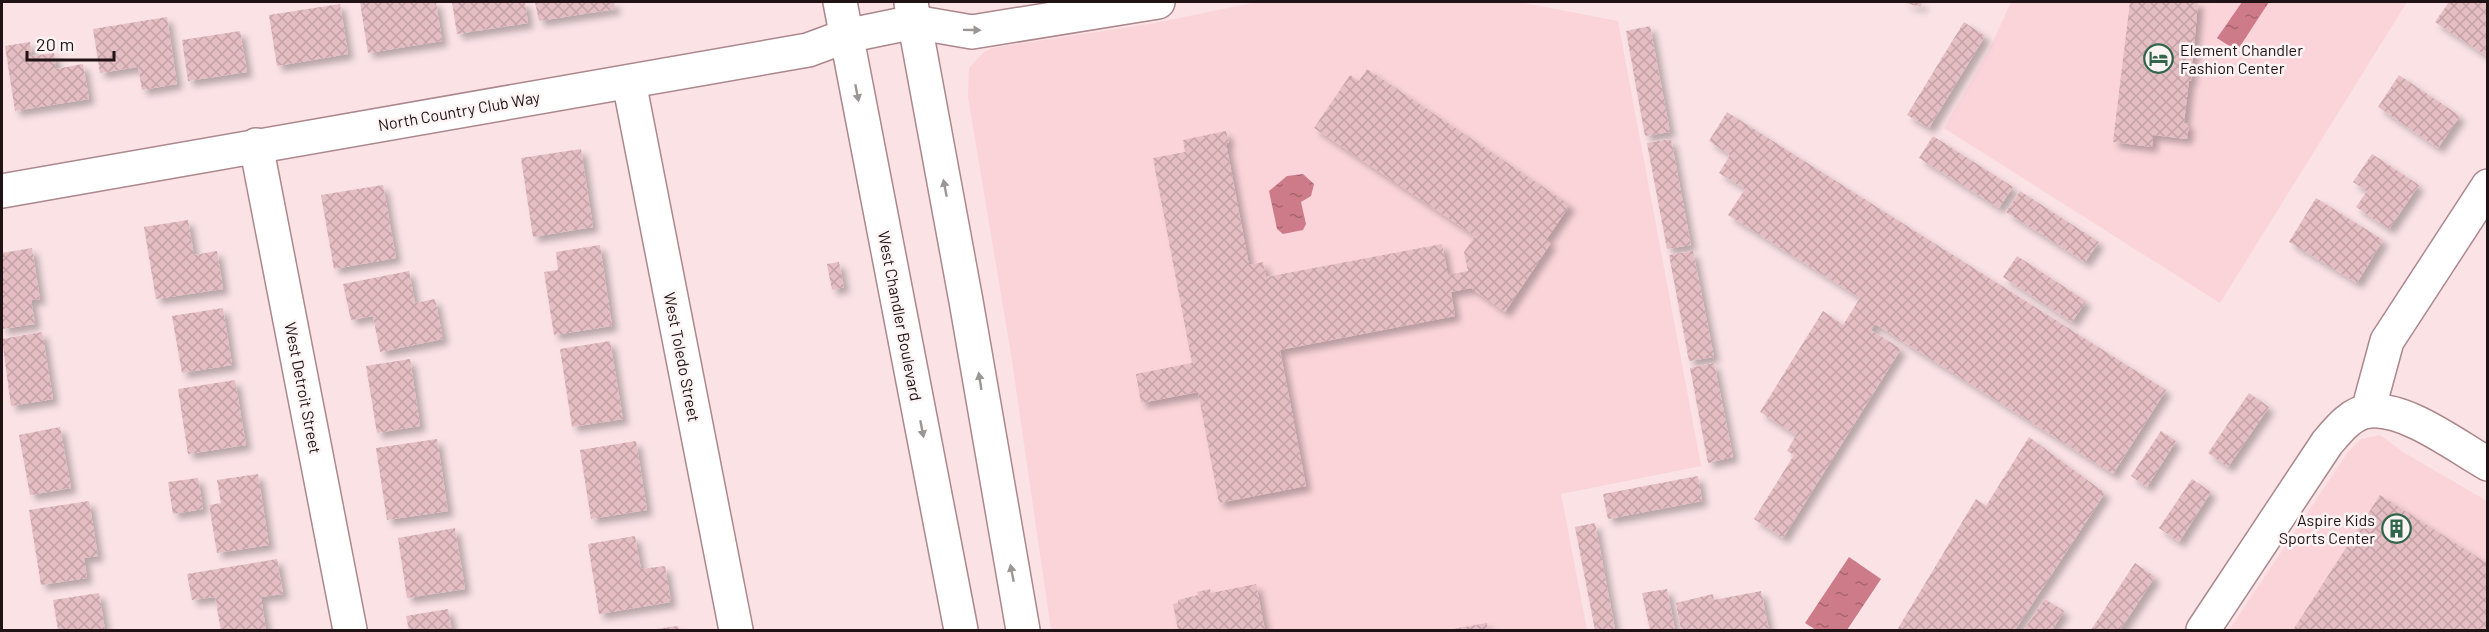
<svg xmlns="http://www.w3.org/2000/svg" width="2489" height="632" font-family="Barlow,sans-serif">
<defs>
<pattern id="water-ripples" width="26" height="14" patternUnits="userSpaceOnUse" patternTransform="scale(1.5)"><rect width="26" height="14" fill="#cd7b89"/><path d="M2 4q2-2 4 0t4 0M15 11q2-2 4 0t4 0" fill="none" stroke="#a6646f"/></pattern>
<pattern id="building-cross-hatch" width="8" height="8" patternUnits="userSpaceOnUse" patternTransform="scale(1.5)"><rect width="8" height="8" fill="#e5bec3"/><path d="M0 0l8 8M0 8l8-8" fill="none" stroke="#c4a2a7"/></pattern>
<filter id="shadow"><feDropShadow dx="5.5" dy="5.5" stdDeviation="3" flood-color="#0004"/></filter>
</defs>
<rect width="100%" height="100%" fill="#fae2e5"/>
<!-- built -->
<g fill="#fad4d9">
<path d="M 1257,2 L 1519,2 L 1618,21 L 1701,466 L 1561,494 L 1587,630 L 1051,630 L 1011,354 L 968,97 L 969,68 L 984,52 L 992,48 L 1155,23 Z"/>
<path d="M 2011,2 L 2407,2 L 2220,303 L 1944,128 L 1989,50 Z"/>
<path d="M 2380,435 L 2403,452 L 2487,501 L 2487,630 L 2229,630 L 2348,452 L 2361,439 Z"/>
</g>
<!-- water -->
<g fill="url(#water-ripples)">
<path d="M 2242,2 L 2269,2 L 2237,51 L 2217,38 Z"/>
<path d="M 1303,174 L 1314,184 L 1311,196 L 1301,202 L 1306,224 L 1303,230 L 1283,234 L 1277,229 L 1269,191 L 1287,176 Z"/>
<path d="M 1849,557 L 1881,579 L 1847,630 L 1816,630 L 1805,623 Z"/>
</g>
<!-- building -->
<g fill="url(#building-cross-hatch)" filter="url(#shadow)">
<path d="M 360,2 L 436,2 L 442,41 L 368,53 Z"/>
<path d="M 452,2 L 525,2 L 528,23 L 457,34 Z"/>
<path d="M 535,2 L 614,2 L 615,9 L 539,21 Z"/>
<path d="M 1901,2 L 1922,2 L 1921,7 Z"/>
<path d="M 2130,2 L 2198,2 L 2191,81 L 2189,80 L 2184,123 L 2189,124 L 2187,139 L 2153,135 L 2152,147 L 2113,142 Z"/>
<path d="M 2449,2 L 2488,2 L 2488,57 L 2435,22 Z"/>
<path d="M 340,4 L 348,54 L 277,66 L 269,15 Z"/>
<path d="M 167,17 L 177,84 L 142,90 L 138,67 L 100,73 L 93,29 Z"/>
<path d="M 1964,22 L 1985,36 L 1929,128 L 1907,115 Z"/>
<path d="M 1650,26 L 1670,132 L 1645,136 L 1626,31 Z"/>
<path d="M 240,31 L 247,72 L 188,81 L 182,40 Z"/>
<path d="M 30,42 L 32,56 L 54,53 L 56,69 L 83,64 L 89,99 L 15,111 L 5,46 Z"/>
<path d="M 1367,69 L 1570,205 L 1546,240 L 1551,243 L 1505,312 L 1471,288 L 1451,292 L 1455,316 L 1280,350 L 1306,486 L 1219,503 L 1198,392 L 1141,403 L 1136,374 L 1192,363 L 1153,158 L 1185,152 L 1183,140 L 1226,131 L 1229,143 L 1226,143 L 1249,265 L 1263,262 L 1266,277 L 1442,244 L 1448,275 L 1468,271 L 1464,252 L 1475,236 L 1314,128 L 1350,75 L 1359,81 Z"/>
<path d="M 2399,75 L 2460,116 L 2438,148 L 2378,107 Z"/>
<path d="M 1727,112 L 2166,390 L 2113,474 L 1875,324 L 1871,330 L 1901,349 L 1783,538 L 1754,519 L 1794,455 L 1787,451 L 1796,435 L 1760,412 L 1823,311 L 1843,325 L 1860,298 L 1728,215 L 1745,189 L 1719,173 L 1730,155 L 1709,141 Z"/>
<path d="M 1933,136 L 2013,187 L 1999,208 L 1919,158 Z"/>
<path d="M 1671,139 L 1691,245 L 1667,249 L 1647,143 Z"/>
<path d="M 581,149 L 593,227 L 533,237 L 521,158 Z"/>
<path d="M 2372,154 L 2419,185 L 2389,229 L 2356,207 L 2367,191 L 2353,182 Z"/>
<path d="M 383,185 L 396,258 L 334,269 L 321,195 Z"/>
<path d="M 2020,191 L 2099,242 L 2085,262 L 2006,212 Z"/>
<path d="M 2316,198 L 2383,240 L 2357,283 L 2289,242 Z"/>
<path d="M 188,220 L 194,255 L 217,251 L 223,289 L 156,299 L 144,227 Z"/>
<path d="M 600,245 L 612,326 L 554,335 L 544,272 L 558,270 L 556,252 Z"/>
<path d="M 32,248 L 40,299 L 31,300 L 35,324 L 2,329 L 2,253 Z"/>
<path d="M 1693,251 L 1714,357 L 1689,361 L 1669,255 Z"/>
<path d="M 2017,256 L 2086,301 L 2072,322 L 2003,277 Z"/>
<path d="M 839,262 L 844,287 L 832,290 L 827,264 Z"/>
<path d="M 409,271 L 415,303 L 435,299 L 443,339 L 380,352 L 373,316 L 351,320 L 343,284 Z"/>
<path d="M 223,308 L 232,365 L 182,373 L 172,316 Z"/>
<path d="M 42,332 L 53,399 L 11,406 L 2,339 Z"/>
<path d="M 610,341 L 623,419 L 572,427 L 560,349 Z"/>
<path d="M 410,359 L 420,426 L 377,433 L 366,366 Z"/>
<path d="M 1714,363 L 1733,457 L 1708,463 L 1690,368 Z"/>
<path d="M 235,380 L 246,445 L 188,454 L 178,389 Z"/>
<path d="M 2249,393 L 2269,407 L 2228,467 L 2208,453 Z"/>
<path d="M 60,427 L 71,488 L 30,495 L 19,435 Z"/>
<path d="M 2161,431 L 2176,441 L 2147,487 L 2131,476 Z"/>
<path d="M 2029,437 L 2105,493 L 2015,630 L 1897,630 L 1976,499 L 1986,506 Z"/>
<path d="M 437,439 L 448,511 L 387,520 L 376,448 Z"/>
<path d="M 636,441 L 647,510 L 591,519 L 580,450 Z"/>
<path d="M 258,474 L 269,545 L 217,553 L 209,505 L 221,503 L 217,480 Z"/>
<path d="M 1698,476 L 1702,501 L 1608,519 L 1603,494 Z"/>
<path d="M 198,478 L 203,509 L 173,514 L 168,482 Z"/>
<path d="M 2192,479 L 2211,492 L 2179,542 L 2159,528 Z"/>
<path d="M 2380,495 L 2488,564 L 2488,630 L 2293,630 Z"/>
<path d="M 89,501 L 98,556 L 84,558 L 87,578 L 41,585 L 29,510 Z"/>
<path d="M 1595,523 L 1615,629 L 1605,630 L 1595,630 L 1575,527 Z"/>
<path d="M 455,528 L 465,589 L 407,598 L 398,538 Z"/>
<path d="M 635,536 L 641,569 L 665,566 L 671,602 L 599,614 L 588,544 Z"/>
<path d="M 277,559 L 283,594 L 261,597 L 266,630 L 221,630 L 215,597 L 192,600 L 187,574 Z"/>
<path d="M 2135,563 L 2155,577 L 2120,630 L 2091,630 Z"/>
<path d="M 1256,584 L 1265,630 L 1178,630 L 1173,604 L 1178,603 L 1178,600 L 1198,595 L 1197,592 L 1210,589 L 1211,593 Z"/>
<path d="M 1667,589 L 1675,630 L 1650,630 L 1642,593 Z"/>
<path d="M 1761,591 L 1769,630 L 1681,630 L 1676,603 L 1713,594 L 1714,600 Z"/>
<path d="M 99,593 L 105,630 L 58,630 L 53,600 Z"/>
<path d="M 2045,599 L 2064,611 L 2052,630 L 2024,630 Z"/>
<path d="M 448,609 L 452,630 L 409,630 L 406,616 Z"/>
<path d="M 1487,623 L 1488,630 L 1454,630 L 1453,629 Z"/>
<path d="M 678,626 L 679,630 L 655,630 L 655,629 Z"/>
</g>
<g fill="none" stroke-linecap="round" stroke-linejoin="round">
<defs>
<g id="street">
<path d="M 629,82 L 736,630"/>
<path d="M 256,145 L 350,630"/>
<path d="M 2368,411 L 2387,341 L 2488,186"/>
</g>
<g id="secondary">
<path d="M 840,2 L 961,630"/>
<path d="M 911,3 L 966,301 L 1023,630"/>
<path d="M 2,191 L 808,50 L 846,36 L 914,22 L 972,32 L 1158,2"/>
<path d="M 2203,630 L 2327,443 C 2338,430 2352,412 2370,411 C 2407,408 2456,446 2488,464"/>
</g>
</defs>
<!-- street casing -->
<use href="#street" stroke="#ac878c" stroke-width="36"/>
<!-- secondary casing -->
<use href="#secondary" stroke="#ac878c" stroke-width="36"/>
<!-- street -->
<use href="#street" stroke="#fff" stroke-width="33"/>
<!-- secondary -->
<use href="#secondary" stroke="#fff" stroke-width="33"/>
</g>
<!-- one-way arrows -->
<defs><path id="oneway-solid" d="M-6-.8H1V-3.2L6.5 0L1 3.2V.8H-6Z" transform="scale(1.5)"/></defs>
<g fill="#9b9596">
<use href="#oneway-solid" transform="translate(972 30) rotate(1)"/>
<use href="#oneway-solid" transform="translate(857 93) rotate(79)"/>
<use href="#oneway-solid" transform="translate(945 188) rotate(-101)"/>
<use href="#oneway-solid" transform="translate(980 381) rotate(-99)"/>
<use href="#oneway-solid" transform="translate(922 429) rotate(79)"/>
<use href="#oneway-solid" transform="translate(1012 573) rotate(-101)"/>
</g>
<!-- icons -->
<defs>
<symbol id="hotel-ring" viewBox="-11 -11 22 22"><circle r="9.5" fill="#fcf4f4" stroke="#32664b" stroke-width="1.5"/><path d="M-6-4.5h1.5V1H6V5H4.5V3h-9V5H-6ZM-4 0a1.8 1.8 0 1 1 3.6 0ZM.5 0V-2.5h3Q6-2.5 6 0Z" fill="#32664b"/></symbol>
<symbol id="building-ring" viewBox="-11 -11 22 22"><circle r="9.5" fill="#fcf4f4" stroke="#32664b" stroke-width="1.5"/><path d="M-4-6H4V6H1V3H-1V6H-4ZM-2.5-4.3h1.7v1.8h-1.7ZM.8-4.3h1.7v1.8H.8ZM-2.5-1h1.7V.8h-1.7ZM.8-1h1.7V.8H.8Z" fill="#32664b"/></symbol>
</defs>
<g fill-rule="evenodd">
<use href="#hotel-ring" x="2142" y="42" width="33" height="33"/>
<use href="#building-ring" x="2380" y="512" width="33" height="33"/>
</g>
<g text-anchor="middle" stroke-width="5" stroke-linejoin="round" paint-order="stroke">
<!-- poi labels -->
<g font-size="16" fill="#211315" stroke="#fcf4f4" text-anchor="start">
<text x="2180" y="56">Element Chandler<tspan x="2180" dy="18">Fashion Center</tspan></text>
<text x="2375" y="526" text-anchor="end">Aspire Kids<tspan x="2375" dy="18">Sports Center</tspan></text>
</g>
<!-- street labels -->
<g font-size="16" fill="#211315" stroke="#fcf4f4">
<text transform="translate(459 111) rotate(-10)" y="6">North Country Club Way</text>
<text transform="translate(900 316) rotate(79)" y="6">West Chandler Boulevard</text>
<text transform="translate(682 357) rotate(79)" y="6">West Toledo Street</text>
<text transform="translate(303 388) rotate(79)" y="6">West Detroit Street</text>
</g>
</g>
<!-- border -->
<rect width="2489" height="632" fill="none" stroke="#211315" stroke-width="6"/>
<!-- scale -->
<path d="M27 51v9h87v-9" fill="none" stroke="#211315" stroke-width="3"/>
<text x="36" y="51" font-size="18" fill="#211315" stroke="#fcf4f4" stroke-width="4.5" paint-order="stroke">20 m</text>
</svg>
